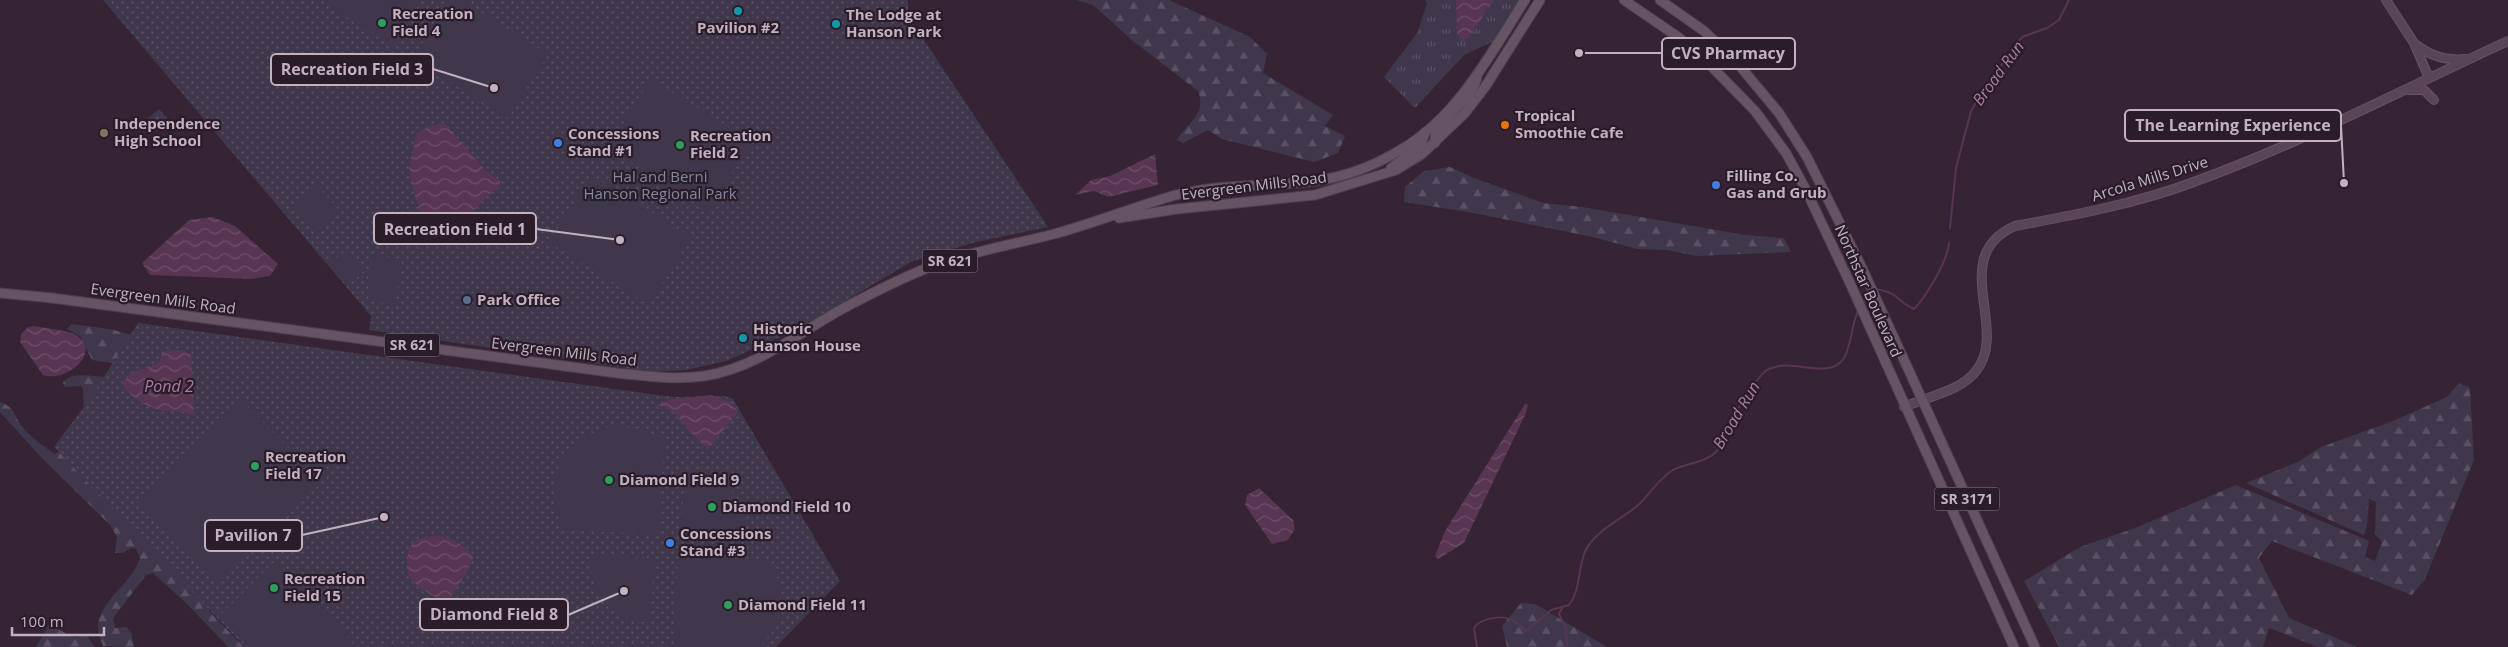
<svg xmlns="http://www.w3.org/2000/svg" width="2508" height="647" font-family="'Open Sans',sans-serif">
<defs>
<pattern id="grass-tufts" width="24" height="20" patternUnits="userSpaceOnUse" patternTransform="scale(1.25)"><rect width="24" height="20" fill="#3f384d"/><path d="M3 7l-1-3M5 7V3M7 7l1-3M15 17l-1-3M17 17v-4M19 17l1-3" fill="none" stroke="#595265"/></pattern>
<pattern id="forest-firs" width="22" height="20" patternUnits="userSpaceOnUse" patternTransform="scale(1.25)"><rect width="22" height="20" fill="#3f384d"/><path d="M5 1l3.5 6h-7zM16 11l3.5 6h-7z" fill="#595265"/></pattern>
<pattern id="park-dots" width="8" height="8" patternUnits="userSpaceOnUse" patternTransform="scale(1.25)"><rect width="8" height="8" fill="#3f384d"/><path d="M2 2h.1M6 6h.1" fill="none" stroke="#595265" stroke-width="1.8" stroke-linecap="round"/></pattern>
<pattern id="water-waves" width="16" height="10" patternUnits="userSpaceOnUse" patternTransform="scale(1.25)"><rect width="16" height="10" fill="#573553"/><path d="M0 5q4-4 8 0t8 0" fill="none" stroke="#6e506a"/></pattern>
</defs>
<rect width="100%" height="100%" fill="#362334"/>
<!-- grass -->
<path fill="url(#grass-tufts)" d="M 1425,0 L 1520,0 L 1494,41 L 1464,55 L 1415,108 L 1384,77 L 1417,33 L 1427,4 Z"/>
<!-- forest -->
<g fill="url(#forest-firs)">
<path d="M 1076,0 L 1169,0 L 1250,37 L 1267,54 L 1263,73 L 1333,115 L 1325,126 L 1345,136 L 1338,153 L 1314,162 L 1222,139 L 1208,130 L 1183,143 L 1177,140 C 1188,122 1207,114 1198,91 L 1133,41 L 1093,5 Z"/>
<path d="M 1450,167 L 1474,178 L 1543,203 L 1582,207 L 1745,235 L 1784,238 L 1791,252 L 1696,256 L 1668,250 L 1637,249 L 1593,237 L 1468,212 L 1404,202 L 1405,187 L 1424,171 Z"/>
<path d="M 71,324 L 110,329 L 139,337 L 210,612 L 244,647 L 228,647 L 187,604 L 153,573 L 146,575 L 113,618 L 115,628 L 126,627 L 131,632 L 134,647 L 103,646 C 101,641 98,633 98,627 C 99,600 133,583 140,558 L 136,549 L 131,548 L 123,553 L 115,553 L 117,537 L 111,526 L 42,458 L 0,412 L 0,402 C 16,408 13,414 21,425 C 28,435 45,448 55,454 L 59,451 L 61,438 L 84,408 L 83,389 L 81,386 L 64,387 L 63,382 C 75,370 97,378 112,377 L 118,364 L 92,360 L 80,336 L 67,329 Z"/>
<path d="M 2459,383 L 2470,388 L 2474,460 L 2425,579 L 2412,595 L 2272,541 L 2259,558 L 2289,618 L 2357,647 L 2318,647 L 2269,628 L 2263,647 L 2059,647 L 2024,581 L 2080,547 L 2135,528 L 2236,485 L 2369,541 L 2365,557 L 2375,561 L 2382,542 L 2375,534 L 2376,502 L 2369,499 L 2367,525 L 2364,535 L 2246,483 L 2298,462 L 2321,447 L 2393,421 L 2447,397 Z"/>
<path d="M 1521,603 L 1535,604 L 1607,647 L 1507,647 L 1502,626 Z"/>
<path d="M 49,625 L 74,637 L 87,636 L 95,647 L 36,647 Z"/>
</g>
<!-- park -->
<g fill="url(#park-dots)">
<path d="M 103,0 L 908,0 L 908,16 L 1048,227 L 972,243 L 911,262 L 794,331 L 726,361 L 686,370 L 653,372 L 369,330 L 371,316 Z"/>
<path d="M 159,109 L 167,118 L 167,124 L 158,131 L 147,119 Z"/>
<path d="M 138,323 L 673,397 L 725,396 L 733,399 L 840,581 L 776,647 L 245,647 L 54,447 L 89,400 Z"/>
</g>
<!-- pitch -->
<g fill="#3f384d">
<path d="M 320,0 L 422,0 L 393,46 Z"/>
<path d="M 449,0 L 461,0 L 548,54 L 508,118 L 413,58 Z"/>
<path d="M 651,79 L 752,142 L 709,210 L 608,148 Z"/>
<path d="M 591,175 L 691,237 L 649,305 L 549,242 Z"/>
<path d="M 314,186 L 318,187 L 337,208 L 337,213 L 318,229 L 313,229 L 295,207 L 295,203 Z"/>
<path d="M 346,250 L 364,271 L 350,284 L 331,263 Z"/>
<path d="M 374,256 L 402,259 L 395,304 L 368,301 L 368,277 Z"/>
<path d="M 241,400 L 320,480 L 269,531 L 190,451 Z"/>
<path d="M 613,426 L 643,429 L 664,440 L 659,529 L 653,534 L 563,530 C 540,483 563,437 613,426 Z"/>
<path d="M 188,453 L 267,533 L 216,584 L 137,503 Z"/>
<path d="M 685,471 C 722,470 750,500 744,537 L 685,534 L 681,530 Z"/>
<path d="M 591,555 L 649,558 L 654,563 L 650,622 C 609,621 589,594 591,555 Z"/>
<path d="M 686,555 L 771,561 C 786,591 785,624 759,647 L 673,647 L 678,562 Z"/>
<path d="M 274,562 L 353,642 L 348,647 L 254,647 L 221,614 Z"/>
</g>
<!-- water -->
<g fill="url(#water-waves)">
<path d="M 1456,0 L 1494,0 L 1469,37 L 1462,42 L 1457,33 Z"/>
<path d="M 444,123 L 486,171 L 500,181 L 500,189 L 494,190 C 477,206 459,229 436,234 L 428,229 L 422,219 L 411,182 L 409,169 L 416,135 L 429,126 Z"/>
<path d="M 1155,154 L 1158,185 L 1108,197 L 1094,191 L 1075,195 L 1091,180 L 1110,176 Z"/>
<path d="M 213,217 L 235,226 L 278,264 L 270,276 L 251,279 L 150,275 L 142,263 L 189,220 Z"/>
<path d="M 34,326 C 44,328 68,330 76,335 C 103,352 67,383 43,375 L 20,342 L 21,334 L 28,327 Z"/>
<path d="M 168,350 L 181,350 L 191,354 L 194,413 L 190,415 C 182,410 176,412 167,411 C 149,409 131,399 122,383 L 132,373 L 159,363 L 162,354 Z"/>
<path d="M 711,395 L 732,403 L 738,412 L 709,448 L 704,446 L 670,409 L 656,405 L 668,400 Z"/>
<path d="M 1525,404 L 1528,405 L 1526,413 L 1464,543 L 1438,559 L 1435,556 L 1445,531 Z"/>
<path d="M 1259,488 L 1293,520 L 1295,529 L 1288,540 L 1272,544 L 1245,505 L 1247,495 Z"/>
<path d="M 433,536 C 450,536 464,543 473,557 L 467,572 L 450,598 L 442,600 C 434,597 414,585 410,578 C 405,568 406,544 418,539 C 422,537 428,537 433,536 Z"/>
</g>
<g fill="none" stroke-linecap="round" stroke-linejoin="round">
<!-- stream -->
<g stroke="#573553" stroke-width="2">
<path d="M 1950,228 L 1956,168 L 1971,111 L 1985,87 L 2022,37 L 2047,28 L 2059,20 L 2069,0"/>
<path d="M 1876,289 C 1900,293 1897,302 1914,309 C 1926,297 1948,260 1949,243"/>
<path d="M 1863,303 L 1870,293"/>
<path d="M 1562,608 L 1559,614 L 1566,628 L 1567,647"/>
<path d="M 1477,647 L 1474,628 C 1480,618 1504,614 1514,621 C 1519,624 1521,628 1526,631 L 1551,610 L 1569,605 C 1583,587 1576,560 1591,542 C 1603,527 1621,519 1636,507 C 1649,496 1658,479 1673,470 C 1686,463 1704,463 1715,453 C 1726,443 1727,428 1734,416 C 1739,406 1759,375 1767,370 C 1791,356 1829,382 1844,358 C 1852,344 1851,326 1858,311"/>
</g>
<defs>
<g id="secondary">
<path d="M 2386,0 L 2414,43 L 2429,78"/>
<path d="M 2415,44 C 2430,56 2446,61 2465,59"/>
<path d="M 2408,90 L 2424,90 L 2434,100"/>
<path d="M 1904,407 C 1927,397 1961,391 1976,371 C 2010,329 1947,256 2015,226 C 2075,215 2134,204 2191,183 C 2300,144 2403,89 2508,41"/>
</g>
<g id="primary">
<path d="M 1624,0 L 1678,37 L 1710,65 L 1755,111 L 1786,153 L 1805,188 L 1849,281 L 2014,647"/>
<path d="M 1660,0 L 1704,31 L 1734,59 L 1779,113 L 1807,157 L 1863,270 L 2035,647"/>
<path d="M 1435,143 C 1431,122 1474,102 1477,76"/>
<path d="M 1391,168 L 1421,145 L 1425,132"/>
<path d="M 1119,218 L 1177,209 L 1315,195 L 1396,170 L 1422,154 L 1465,113 L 1485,87 L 1540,0"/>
<path d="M 0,293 L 52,298 L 617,373 C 646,376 675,380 704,376 C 756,368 797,334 842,309 C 872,293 903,277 935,265 C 974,251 1015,244 1054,234 C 1094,223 1132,208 1172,196 C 1218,183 1268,187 1315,181 C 1345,177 1376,165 1402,149 C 1458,116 1491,53 1525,0"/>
</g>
</defs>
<!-- secondary casing -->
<use href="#secondary" stroke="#645462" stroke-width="10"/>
<!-- primary casing -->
<use href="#primary" stroke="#50404d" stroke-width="11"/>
<!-- secondary -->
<use href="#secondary" stroke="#594556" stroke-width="8"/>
<!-- primary -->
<use href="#primary" stroke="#665464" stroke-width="9"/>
</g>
<!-- markers -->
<g fill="#0f9aa8" stroke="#2b1c29" stroke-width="2">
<circle cx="738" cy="11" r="5"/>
<circle cx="836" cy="24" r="5"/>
<circle cx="743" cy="338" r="5"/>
</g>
<g fill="#2e9e5b" stroke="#2b1c29" stroke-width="2">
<circle cx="382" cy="23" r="5"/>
<circle cx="680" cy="145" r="5"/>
<circle cx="255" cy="466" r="5"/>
<circle cx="609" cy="480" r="5"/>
<circle cx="712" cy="507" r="5"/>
<circle cx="274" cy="588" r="5"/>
<circle cx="728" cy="605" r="5"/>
</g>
<circle fill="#e8710a" stroke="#2b1c29" stroke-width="2" cx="1505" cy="125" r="5"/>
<circle fill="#8d6e63" stroke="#2b1c29" stroke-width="2" cx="104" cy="133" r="5"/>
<g fill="#3f7fe0" stroke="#2b1c29" stroke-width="2">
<circle cx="558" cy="143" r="5"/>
<circle cx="1716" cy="185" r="5"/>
<circle cx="670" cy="543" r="5"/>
</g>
<circle fill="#5c6f8a" stroke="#2b1c29" stroke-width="2" cx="467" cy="300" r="5"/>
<g text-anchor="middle" stroke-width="4.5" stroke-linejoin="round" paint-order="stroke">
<!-- shield labels -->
<g fill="#2b1c29" stroke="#958493" stroke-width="1">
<rect x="922.5" y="249.5" width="55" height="23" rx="4"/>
<rect x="384.5" y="333.5" width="55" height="23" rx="4"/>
<rect x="1934.5" y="487.5" width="65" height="23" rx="4"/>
</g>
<g font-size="14" font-weight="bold" fill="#c3b1c0">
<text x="950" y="266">SR 621</text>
<text x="412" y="350">SR 621</text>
<text x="1967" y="504">SR 3171</text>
</g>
<!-- poi labels -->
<g font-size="15" font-weight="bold" fill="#c3b1c0" stroke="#2b1c29" text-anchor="start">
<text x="392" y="19">Recreation<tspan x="392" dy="17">Field 4</tspan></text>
<text x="846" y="20">The Lodge at<tspan x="846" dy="17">Hanson Park</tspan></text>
<text x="738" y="33" text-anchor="middle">Pavilion #2</text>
<text x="1515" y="121">Tropical<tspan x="1515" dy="17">Smoothie Cafe</tspan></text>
<text x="114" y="129">Independence<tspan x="114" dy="17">High School</tspan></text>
<text x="568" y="139">Concessions<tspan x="568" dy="17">Stand #1</tspan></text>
<text x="690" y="141">Recreation<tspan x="690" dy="17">Field 2</tspan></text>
<text x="1726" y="181">Filling Co.<tspan x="1726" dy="17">Gas and Grub</tspan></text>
<text x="477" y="305">Park Office</text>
<text x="753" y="334">Historic<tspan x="753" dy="17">Hanson House</tspan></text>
<text x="265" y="462">Recreation<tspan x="265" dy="17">Field 17</tspan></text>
<text x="619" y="485">Diamond Field 9</text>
<text x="722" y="512">Diamond Field 10</text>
<text x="680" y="539">Concessions<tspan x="680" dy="17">Stand #3</tspan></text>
<text x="284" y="584">Recreation<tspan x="284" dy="17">Field 15</tspan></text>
<text x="738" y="610">Diamond Field 11</text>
</g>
<!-- park labels -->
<g font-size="15" fill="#8189a2" stroke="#2b1c29">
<text x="660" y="182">Hal and Berni<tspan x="660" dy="17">Hanson Regional Park</tspan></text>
</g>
<!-- street labels -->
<g font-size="15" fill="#c3b1c0" stroke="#2b1c29">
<text transform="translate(2150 179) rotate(-17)" y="5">Arcola Mills Drive</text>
<text transform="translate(1254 186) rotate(-7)" y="5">Evergreen Mills Road</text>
<text transform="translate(1868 291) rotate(66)" y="5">Northstar Boulevard</text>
<text transform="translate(163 299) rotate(8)" y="5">Evergreen Mills Road</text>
<text transform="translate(564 352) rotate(7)" y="5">Evergreen Mills Road</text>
</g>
<!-- water labels -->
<g font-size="16" font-style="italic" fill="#a87ca3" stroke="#2b1c29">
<text transform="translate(1998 73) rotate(-54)" y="6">Broad Run</text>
<text x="169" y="392">Pond 2</text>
<text transform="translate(1736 415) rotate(-59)" y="6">Broad Run</text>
</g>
</g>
<!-- callouts -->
<path fill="none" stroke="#c3b1c0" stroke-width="2" d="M1579 53L1662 53M494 88L433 69M2344 183L2341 125M620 240L536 229M384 517L302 535M624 591L568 615"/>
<g fill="#c3b1c0" stroke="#2b1c29" stroke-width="2">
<circle cx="1579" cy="53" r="5"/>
<circle cx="494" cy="88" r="5"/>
<circle cx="2344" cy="183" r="5"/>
<circle cx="620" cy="240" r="5"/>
<circle cx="384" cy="517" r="5"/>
<circle cx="624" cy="591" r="5"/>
</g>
<g fill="#2b1c29" stroke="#c3b1c0" stroke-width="2">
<rect x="1662" y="38" width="133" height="31" rx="5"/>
<rect x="271" y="54" width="162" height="31" rx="5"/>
<rect x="2125" y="110" width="216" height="31" rx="5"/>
<rect x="374" y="213" width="162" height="31" rx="5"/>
<rect x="205" y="520" width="97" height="31" rx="5"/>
<rect x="420" y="599" width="148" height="31" rx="5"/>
</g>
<g font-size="16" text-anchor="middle" font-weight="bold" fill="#c3b1c0">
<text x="1728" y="59">CVS Pharmacy</text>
<text x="352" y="75">Recreation Field 3</text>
<text x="2233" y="131">The Learning Experience</text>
<text x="455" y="235">Recreation Field 1</text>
<text x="253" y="541">Pavilion 7</text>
<text x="494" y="620">Diamond Field 8</text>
</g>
<!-- scale -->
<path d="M12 627v8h92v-8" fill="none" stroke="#c3b1c0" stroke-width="2.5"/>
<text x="20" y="627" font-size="15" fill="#c3b1c0" stroke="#2b1c29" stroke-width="4" paint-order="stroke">100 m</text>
</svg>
